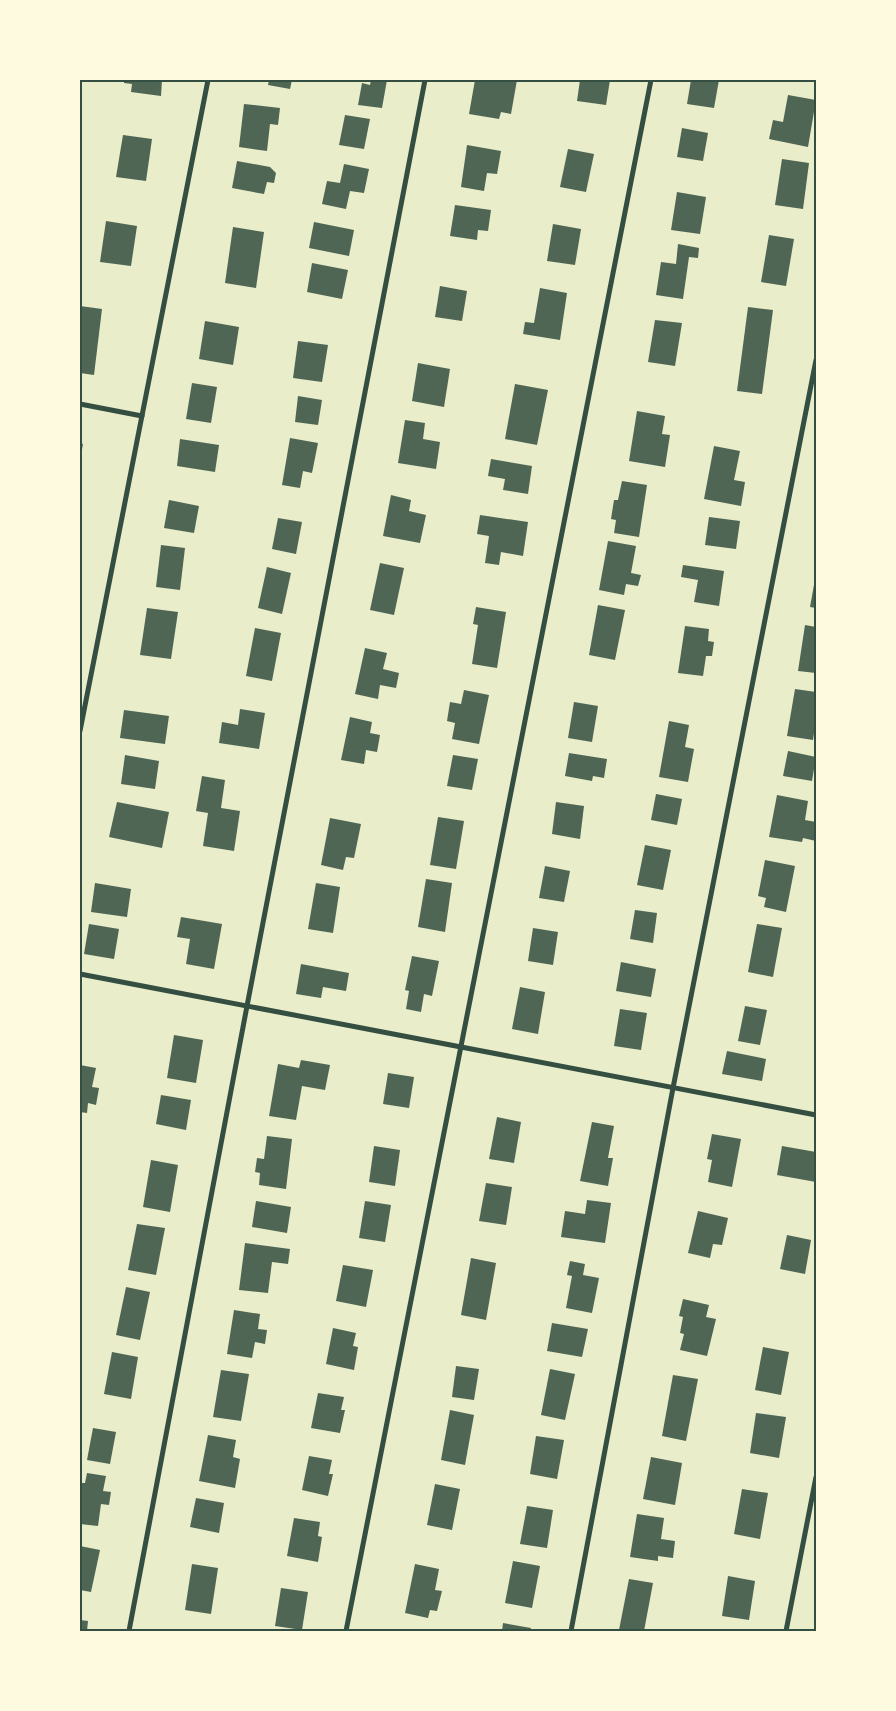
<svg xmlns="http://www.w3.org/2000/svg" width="896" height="1711" font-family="'Roboto Condensed',sans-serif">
<rect width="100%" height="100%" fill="#e9edc9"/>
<!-- building -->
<g fill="#4f6655">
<path d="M 124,80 L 162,80 L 161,96 L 131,92 L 132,84 L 124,83 Z"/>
<path d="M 269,80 L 292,80 L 290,89 L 268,85 Z"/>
<path d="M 371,80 L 387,80 L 382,108 L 358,105 L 362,83 L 370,85 Z"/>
<path d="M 475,80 L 517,80 L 511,114 L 501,112 L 499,119 L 469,114 Z"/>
<path d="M 580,80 L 610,80 L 606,105 L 577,101 Z"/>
<path d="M 691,80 L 719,80 L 714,108 L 687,104 Z"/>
<path d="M 788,95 L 816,100 L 808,147 L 769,139 L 773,120 L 783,122 Z"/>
<path d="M 244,104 L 280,108 L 278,125 L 270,124 L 267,151 L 239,147 Z"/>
<path d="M 345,115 L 370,119 L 364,149 L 339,145 Z"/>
<path d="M 682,128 L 708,133 L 703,161 L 677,157 Z"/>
<path d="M 123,135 L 152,139 L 146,181 L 116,177 Z"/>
<path d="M 467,145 L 501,151 L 497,174 L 487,173 L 484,191 L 461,187 Z"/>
<path d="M 568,149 L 594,154 L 586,192 L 560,187 Z"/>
<path d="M 782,159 L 809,163 L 803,209 L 775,205 Z"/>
<path d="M 237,161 L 270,167 L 276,173 L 274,183 L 267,182 L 264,194 L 232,188 Z"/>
<path d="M 344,164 L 369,169 L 364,193 L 350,191 L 346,209 L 322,204 L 327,181 L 340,183 Z"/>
<path d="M 677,192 L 706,197 L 700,234 L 671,230 Z"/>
<path d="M 455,205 L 491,210 L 488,231 L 478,230 L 477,240 L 450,236 Z"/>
<path d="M 106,221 L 137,226 L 131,266 L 100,262 Z"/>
<path d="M 314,222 L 354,230 L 349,256 L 309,248 Z"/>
<path d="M 553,224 L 581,229 L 575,265 L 547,261 Z"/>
<path d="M 233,227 L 264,232 L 256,288 L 225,283 Z"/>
<path d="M 769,235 L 794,239 L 786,286 L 761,282 Z"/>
<path d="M 678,244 L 699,248 L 698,258 L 689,257 L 683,299 L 656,295 L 661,262 L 676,264 Z"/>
<path d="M 312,263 L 348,270 L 342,299 L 307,292 Z"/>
<path d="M 440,286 L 467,291 L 462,321 L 435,317 Z"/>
<path d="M 540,288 L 567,293 L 560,340 L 523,334 L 525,322 L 534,323 Z"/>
<path d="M 80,306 L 102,309 L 94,375 L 80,373 Z"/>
<path d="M 748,307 L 773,310 L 762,394 L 737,391 Z"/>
<path d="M 655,320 L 682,323 L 675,366 L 648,362 Z"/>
<path d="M 205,321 L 239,327 L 233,365 L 199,359 Z"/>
<path d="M 298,341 L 328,345 L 322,382 L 293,378 Z"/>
<path d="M 418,363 L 450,369 L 444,407 L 412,401 Z"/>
<path d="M 192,383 L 217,387 L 211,423 L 186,419 Z"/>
<path d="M 515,384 L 548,390 L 537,445 L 505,439 Z"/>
<path d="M 298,396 L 322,400 L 318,425 L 295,422 Z"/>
<path d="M 637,411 L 665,416 L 662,434 L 670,435 L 665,467 L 629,461 Z"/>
<path d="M 405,420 L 425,423 L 423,439 L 440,442 L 436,469 L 398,463 Z"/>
<path d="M 290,438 L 318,443 L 312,473 L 303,471 L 300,488 L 282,485 Z"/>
<path d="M 180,439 L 219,445 L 215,472 L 177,466 Z"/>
<path d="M 80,443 L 83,444 L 81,455 L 80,455 Z"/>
<path d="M 714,446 L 740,451 L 734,480 L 745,482 L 741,506 L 704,499 Z"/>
<path d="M 491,459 L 532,466 L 528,494 L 503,490 L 505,479 L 488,476 Z"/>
<path d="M 622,481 L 647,485 L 639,537 L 614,533 L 616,520 L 611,519 L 614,500 L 618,500 Z"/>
<path d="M 391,495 L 411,500 L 409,511 L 426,515 L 420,543 L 383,536 Z"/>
<path d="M 169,500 L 199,506 L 194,533 L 164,528 Z"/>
<path d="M 480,515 L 528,522 L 523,556 L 501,552 L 499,565 L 485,563 L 489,536 L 477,534 Z"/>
<path d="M 709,517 L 740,521 L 736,549 L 705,545 Z"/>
<path d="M 278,518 L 302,522 L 296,554 L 272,549 Z"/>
<path d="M 608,541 L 636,546 L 631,573 L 641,575 L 638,586 L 626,584 L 624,595 L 599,590 Z"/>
<path d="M 161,545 L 185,548 L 180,590 L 156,587 Z"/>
<path d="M 380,563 L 404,568 L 394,615 L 370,610 Z"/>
<path d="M 683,565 L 724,571 L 719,606 L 694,602 L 698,580 L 681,577 Z"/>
<path d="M 267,567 L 291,573 L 282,614 L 258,608 Z"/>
<path d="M 815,579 L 816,579 L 816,608 L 810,607 Z"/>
<path d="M 598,605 L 625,610 L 615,660 L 589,655 Z"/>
<path d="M 476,607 L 506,612 L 497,668 L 472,664 L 478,625 L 473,624 Z"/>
<path d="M 147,608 L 178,612 L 171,659 L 140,655 Z"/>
<path d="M 805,625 L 816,627 L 816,673 L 798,671 Z"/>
<path d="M 685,626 L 709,629 L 708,641 L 714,642 L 712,656 L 706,656 L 703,676 L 678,673 Z"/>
<path d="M 255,628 L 281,633 L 272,681 L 246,676 Z"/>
<path d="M 365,648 L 387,653 L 383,669 L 399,673 L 396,688 L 380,685 L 378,699 L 355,694 Z"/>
<path d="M 795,689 L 816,692 L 816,720 L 813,740 L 787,736 Z"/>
<path d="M 464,690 L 489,695 L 479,744 L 452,739 L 455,723 L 447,721 L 450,702 L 461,704 Z"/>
<path d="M 574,702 L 598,706 L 592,742 L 568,738 Z"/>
<path d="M 240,709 L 265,713 L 259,749 L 219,743 L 222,722 L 238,725 Z"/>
<path d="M 124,710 L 169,716 L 165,744 L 120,738 Z"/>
<path d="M 350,717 L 372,722 L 370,733 L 380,735 L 377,752 L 366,750 L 364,764 L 341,760 Z"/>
<path d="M 669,721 L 689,725 L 685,747 L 694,749 L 688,782 L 659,777 Z"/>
<path d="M 788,751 L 816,757 L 812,781 L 783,776 Z"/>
<path d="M 569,753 L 607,759 L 604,778 L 593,776 L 592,781 L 565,776 Z"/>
<path d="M 125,755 L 159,761 L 155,789 L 121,784 Z"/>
<path d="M 453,755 L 478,759 L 472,790 L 447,786 Z"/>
<path d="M 202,776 L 225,780 L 221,808 L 240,811 L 234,851 L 203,846 L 208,813 L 196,811 Z"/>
<path d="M 656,794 L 682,799 L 677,825 L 651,820 Z"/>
<path d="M 777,795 L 808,801 L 805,820 L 816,822 L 816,841 L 803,838 L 802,842 L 769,837 Z"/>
<path d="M 117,802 L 169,812 L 162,848 L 109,837 Z"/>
<path d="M 556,802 L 584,806 L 580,839 L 552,834 Z"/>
<path d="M 438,817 L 464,821 L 456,869 L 430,865 Z"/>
<path d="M 330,818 L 361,824 L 354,858 L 346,857 L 343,870 L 321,865 Z"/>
<path d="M 645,845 L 671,850 L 663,890 L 637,885 Z"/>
<path d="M 765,860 L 795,866 L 786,912 L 764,907 L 766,898 L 758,896 Z"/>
<path d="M 545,866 L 570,871 L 564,902 L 539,898 Z"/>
<path d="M 426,879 L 452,883 L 445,932 L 418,927 Z"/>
<path d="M 95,883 L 131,889 L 127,917 L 91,912 Z"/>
<path d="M 316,883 L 340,887 L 333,933 L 308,929 Z"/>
<path d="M 635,910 L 657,913 L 653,943 L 630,939 Z"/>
<path d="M 181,917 L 222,924 L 214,969 L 186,964 L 190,939 L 177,937 Z"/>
<path d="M 89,924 L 119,929 L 114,959 L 84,954 Z"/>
<path d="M 757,924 L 782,928 L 773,977 L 748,972 Z"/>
<path d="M 533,928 L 558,932 L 553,965 L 528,961 Z"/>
<path d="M 412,956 L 439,961 L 432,996 L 424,994 L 421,1012 L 406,1009 L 409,991 L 405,990 Z"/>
<path d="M 621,962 L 656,969 L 651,997 L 616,991 Z"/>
<path d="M 301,964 L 349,973 L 346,991 L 323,987 L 321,998 L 296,994 Z"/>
<path d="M 520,987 L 545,992 L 538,1034 L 512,1029 Z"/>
<path d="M 745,1006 L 767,1010 L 760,1045 L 738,1041 Z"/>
<path d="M 620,1009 L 647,1013 L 641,1050 L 614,1046 Z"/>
<path d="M 174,1035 L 203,1040 L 196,1083 L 167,1078 Z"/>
<path d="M 727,1051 L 766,1059 L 762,1081 L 722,1074 Z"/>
<path d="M 301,1060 L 330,1065 L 325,1090 L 302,1086 L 296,1120 L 269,1116 L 278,1064 L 299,1068 Z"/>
<path d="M 80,1065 L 96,1068 L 92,1087 L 99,1088 L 96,1105 L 88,1103 L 87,1113 L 80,1112 Z"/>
<path d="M 388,1073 L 414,1077 L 409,1108 L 383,1104 Z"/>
<path d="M 161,1095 L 191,1100 L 186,1130 L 156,1124 Z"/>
<path d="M 497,1117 L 521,1122 L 514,1163 L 489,1159 Z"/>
<path d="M 592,1122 L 614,1126 L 608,1158 L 613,1158 L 608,1186 L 580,1181 Z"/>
<path d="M 712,1134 L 741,1139 L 732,1187 L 708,1182 L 712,1160 L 707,1159 Z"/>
<path d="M 267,1136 L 292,1139 L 286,1189 L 259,1185 L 260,1173 L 255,1172 L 257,1158 L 264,1159 Z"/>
<path d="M 374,1146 L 400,1150 L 395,1186 L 369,1182 Z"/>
<path d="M 782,1146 L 816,1152 L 816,1182 L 777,1175 Z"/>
<path d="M 151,1160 L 178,1165 L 170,1212 L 143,1207 Z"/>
<path d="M 486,1183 L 512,1187 L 506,1225 L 479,1221 Z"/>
<path d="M 587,1200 L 611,1203 L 605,1243 L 561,1237 L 565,1211 L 585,1214 Z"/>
<path d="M 256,1201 L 291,1207 L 287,1233 L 252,1227 Z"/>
<path d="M 365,1201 L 391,1205 L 385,1242 L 359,1238 Z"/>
<path d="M 698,1211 L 728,1218 L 722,1245 L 713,1244 L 710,1258 L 688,1253 Z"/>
<path d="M 137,1224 L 165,1228 L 156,1275 L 128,1270 Z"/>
<path d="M 787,1235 L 811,1240 L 805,1274 L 780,1269 Z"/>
<path d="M 245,1243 L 290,1249 L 288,1264 L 272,1262 L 268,1293 L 239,1290 Z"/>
<path d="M 471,1258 L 496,1263 L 486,1320 L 461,1315 Z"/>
<path d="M 570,1261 L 585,1264 L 583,1275 L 599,1278 L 592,1313 L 566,1308 L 572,1276 L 567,1275 Z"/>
<path d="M 343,1265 L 373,1270 L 366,1307 L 336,1301 Z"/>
<path d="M 126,1287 L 150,1292 L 140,1340 L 116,1335 Z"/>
<path d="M 683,1299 L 709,1305 L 706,1317 L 716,1319 L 707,1356 L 680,1350 L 684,1334 L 680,1333 L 683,1317 L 679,1316 Z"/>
<path d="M 234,1310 L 260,1314 L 258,1329 L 267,1330 L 265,1344 L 255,1342 L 252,1358 L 227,1354 Z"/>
<path d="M 552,1323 L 588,1329 L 582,1357 L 547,1351 Z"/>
<path d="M 333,1328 L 356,1333 L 353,1346 L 358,1347 L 354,1370 L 326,1364 Z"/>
<path d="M 763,1347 L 789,1352 L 781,1395 L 755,1390 Z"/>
<path d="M 112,1352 L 138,1357 L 131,1399 L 104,1394 Z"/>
<path d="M 456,1366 L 479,1369 L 474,1400 L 452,1397 Z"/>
<path d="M 550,1369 L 575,1374 L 565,1420 L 541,1415 Z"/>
<path d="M 221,1370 L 249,1374 L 241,1421 L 213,1417 Z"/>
<path d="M 673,1375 L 698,1379 L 686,1441 L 662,1436 Z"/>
<path d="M 318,1393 L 344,1397 L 341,1410 L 345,1410 L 340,1433 L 311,1428 Z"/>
<path d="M 450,1410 L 474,1415 L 465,1465 L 441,1460 Z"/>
<path d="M 756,1413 L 786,1417 L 779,1458 L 750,1453 Z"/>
<path d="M 93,1428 L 116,1432 L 110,1464 L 87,1460 Z"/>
<path d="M 208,1435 L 236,1440 L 233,1457 L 240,1459 L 235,1488 L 199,1481 Z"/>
<path d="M 536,1436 L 564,1440 L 557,1479 L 530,1474 Z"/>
<path d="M 309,1456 L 332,1460 L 329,1474 L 333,1474 L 328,1496 L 302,1490 Z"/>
<path d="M 651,1457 L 682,1463 L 675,1505 L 643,1499 Z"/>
<path d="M 87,1473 L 106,1476 L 103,1491 L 111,1492 L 109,1505 L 101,1504 L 98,1526 L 80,1524 L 80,1483 L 85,1483 Z"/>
<path d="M 435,1484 L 460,1489 L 452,1530 L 427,1525 Z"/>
<path d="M 742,1489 L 768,1493 L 760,1539 L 734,1534 Z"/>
<path d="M 196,1498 L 224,1503 L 219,1533 L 190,1527 Z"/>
<path d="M 527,1506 L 553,1510 L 547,1548 L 520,1544 Z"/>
<path d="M 637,1514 L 664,1518 L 661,1539 L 675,1541 L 673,1558 L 658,1556 L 658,1561 L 630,1557 Z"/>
<path d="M 294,1518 L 320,1522 L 318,1536 L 322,1537 L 318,1562 L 287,1556 Z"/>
<path d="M 80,1546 L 100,1550 L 91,1592 L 80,1590 Z"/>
<path d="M 513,1561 L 540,1566 L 532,1608 L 505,1603 Z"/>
<path d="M 192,1564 L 218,1568 L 211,1614 L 185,1610 Z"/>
<path d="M 415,1564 L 439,1569 L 435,1590 L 442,1591 L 437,1611 L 430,1610 L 428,1618 L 405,1613 Z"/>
<path d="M 728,1576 L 755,1581 L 749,1620 L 722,1616 Z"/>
<path d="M 629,1579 L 653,1583 L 644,1631 L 619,1630 Z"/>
<path d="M 281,1588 L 308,1592 L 302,1630 L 275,1626 Z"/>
<path d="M 80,1620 L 88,1621 L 87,1631 L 80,1631 Z"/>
<path d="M 503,1623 L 531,1628 L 530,1631 L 502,1631 Z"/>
</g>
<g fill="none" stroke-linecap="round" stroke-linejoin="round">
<!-- minor -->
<g stroke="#344e41" stroke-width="5">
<path d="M 80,404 L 142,416"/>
<path d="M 80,731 L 208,80"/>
<path d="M 80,974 L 816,1115"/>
<path d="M 129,1631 L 247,1006 L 425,80"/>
<path d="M 346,1631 L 651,80"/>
<path d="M 571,1631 L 673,1088 L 816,360"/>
<path d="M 786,1631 L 816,1477"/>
</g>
</g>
<!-- border -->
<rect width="896" height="1711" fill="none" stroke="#fefae0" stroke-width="162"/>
<rect x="81" y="81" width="734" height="1549" fill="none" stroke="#344e41" stroke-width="2"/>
</svg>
